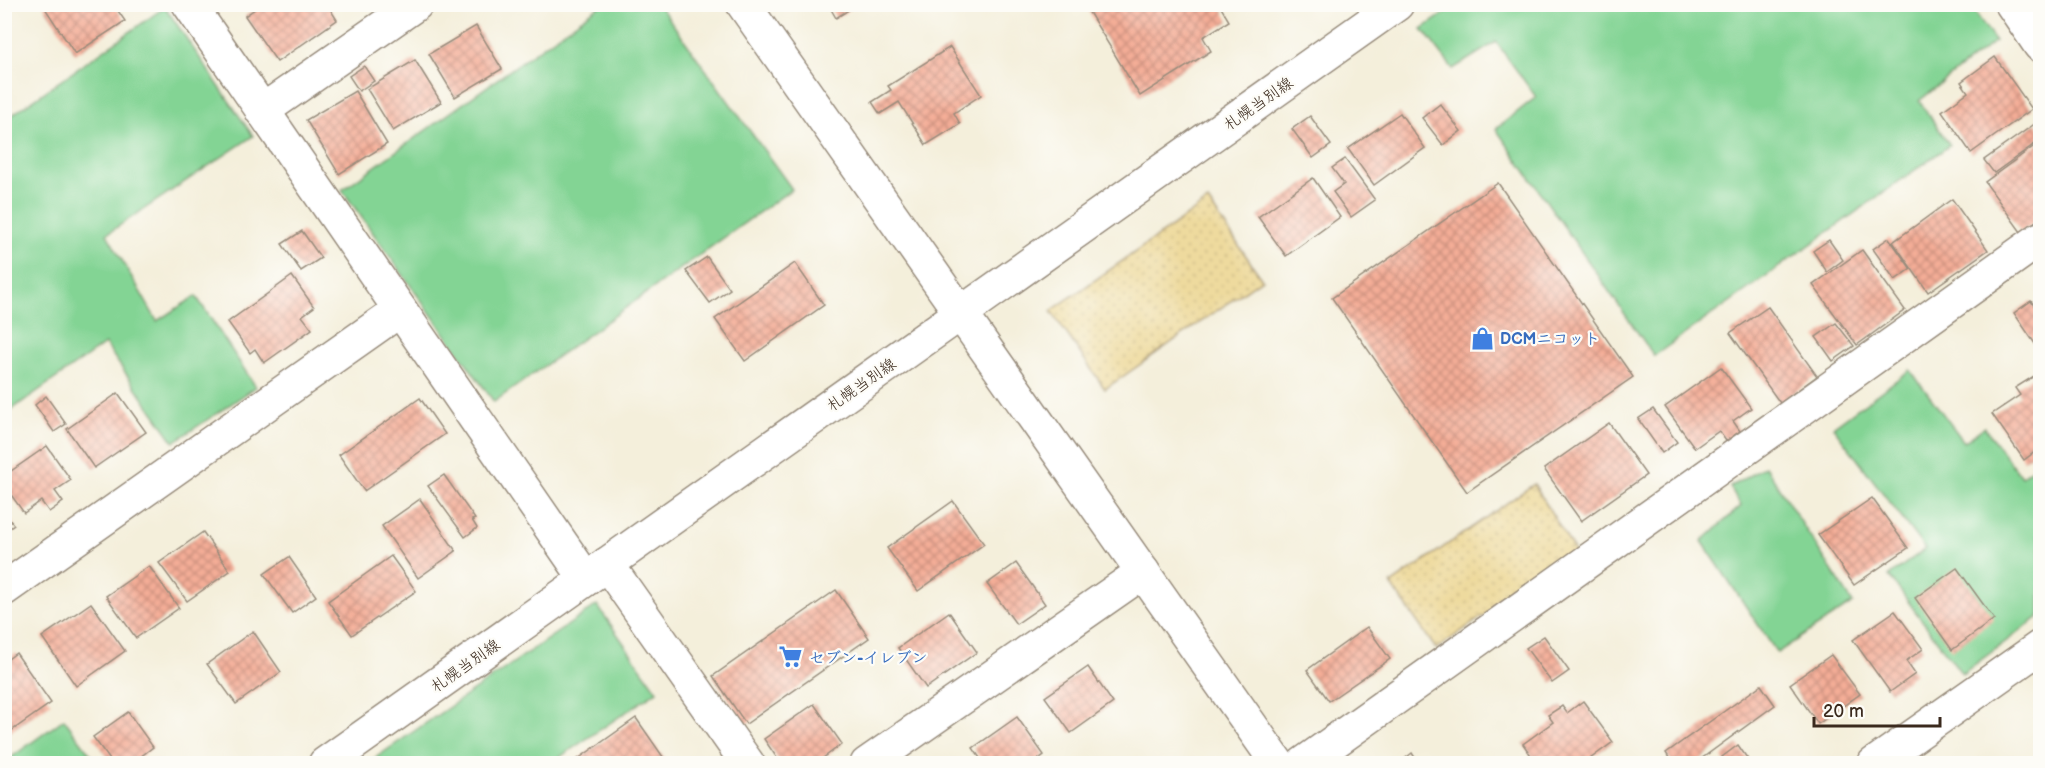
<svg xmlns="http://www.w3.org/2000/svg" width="2045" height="768" font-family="'Balsamiq Sans','Klee One',sans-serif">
<defs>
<pattern id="sand-dots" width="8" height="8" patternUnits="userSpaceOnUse" patternTransform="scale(1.5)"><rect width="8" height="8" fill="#eeda9e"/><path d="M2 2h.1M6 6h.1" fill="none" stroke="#cdbb88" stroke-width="1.8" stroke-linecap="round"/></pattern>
<pattern id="building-cross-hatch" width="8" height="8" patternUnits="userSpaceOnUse" patternTransform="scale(1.5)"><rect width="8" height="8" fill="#f4ad97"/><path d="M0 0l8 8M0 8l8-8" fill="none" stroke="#c78d7b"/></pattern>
</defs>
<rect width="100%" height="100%" fill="#fdfcf7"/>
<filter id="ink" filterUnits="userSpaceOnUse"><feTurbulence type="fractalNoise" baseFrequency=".0167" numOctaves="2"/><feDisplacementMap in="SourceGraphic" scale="12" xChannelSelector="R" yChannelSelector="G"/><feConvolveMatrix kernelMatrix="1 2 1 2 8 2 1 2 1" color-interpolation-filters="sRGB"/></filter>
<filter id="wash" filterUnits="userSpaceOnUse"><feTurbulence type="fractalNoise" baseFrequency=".008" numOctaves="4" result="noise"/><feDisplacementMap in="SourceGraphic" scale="24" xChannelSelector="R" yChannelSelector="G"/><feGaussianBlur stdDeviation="1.35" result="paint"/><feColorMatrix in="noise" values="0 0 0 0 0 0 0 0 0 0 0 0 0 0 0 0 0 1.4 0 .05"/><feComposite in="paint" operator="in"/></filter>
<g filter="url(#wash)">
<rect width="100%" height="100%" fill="#f4efdb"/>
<!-- grass -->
<g fill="#83d494" stroke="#5f7f59" stroke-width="1.5">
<path d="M 1458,4 L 1970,5 L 1995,41 L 1919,101 L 1950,145 L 1654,356 L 1496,129 L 1536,97 L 1496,42 L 1453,69 L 1422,29 Z"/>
<path d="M 601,5 L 659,5 L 792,189 L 494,402 L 342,190 Z"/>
<path d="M 165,7 L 253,136 L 107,234 L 157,321 L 196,296 L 256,387 L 174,442 L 105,344 L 5,414 L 5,120 Z"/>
<path d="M 1910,370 L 1964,442 L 1984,427 L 2021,477 L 2040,463 L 2040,534 L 2038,537 L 2040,540 L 2040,616 L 1962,674 L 1889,576 L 1925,549 L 1833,427 Z"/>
<path d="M 1765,466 L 1853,603 L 1777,653 L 1702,541 L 1741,506 L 1730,487 Z"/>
<path d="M 597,605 L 657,691 L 551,763 L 368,763 Z"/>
<path d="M 64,719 L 97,763 L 5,763 L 5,762 Z"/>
</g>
<!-- sand -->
<g fill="url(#sand-dots)" stroke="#94825e" stroke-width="1.5">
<path d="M 1208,201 L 1262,279 L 1105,389 L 1051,311 Z"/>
<path d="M 1534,484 L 1575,552 L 1436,649 L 1391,584 Z"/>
</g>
<g id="blocks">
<!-- building -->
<g fill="url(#building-cross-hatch)">
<path d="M 262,4 L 327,4 L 337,20 L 277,62 L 245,16 Z"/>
<path d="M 828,4 L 858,4 L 836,18 Z"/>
<path d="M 1084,4 L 1219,4 L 1229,21 L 1203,37 L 1211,51 L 1140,96 Z"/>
<path d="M 43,5 L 114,5 L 125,21 L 75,54 Z"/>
<path d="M 476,26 L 502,69 L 455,97 L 429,54 Z"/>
<path d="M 950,47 L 981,95 L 954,113 L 960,124 L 926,145 L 899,102 L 880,114 L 872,102 L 891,90 L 888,86 Z"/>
<path d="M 1995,57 L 2032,109 L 1971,153 L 1942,111 L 1968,92 L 1961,82 Z"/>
<path d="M 415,60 L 441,102 L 393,131 L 367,89 Z"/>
<path d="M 364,66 L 374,81 L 359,91 L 349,76 Z"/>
<path d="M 355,91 L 387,144 L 339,174 L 306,120 Z"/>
<path d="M 1440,104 L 1461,131 L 1443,145 L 1422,118 Z"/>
<path d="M 1400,113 L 1425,148 L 1374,185 L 1348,149 Z"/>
<path d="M 1310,116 L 1331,145 L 1313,158 L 1292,129 Z"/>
<path d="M 2036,123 L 2040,129 L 2040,140 L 1994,173 L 1984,160 Z"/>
<path d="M 2040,142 L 2040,218 L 2021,232 L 1985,182 Z"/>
<path d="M 1345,159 L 1375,200 L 1351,217 L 1333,192 L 1344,184 L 1332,168 Z"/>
<path d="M 1313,178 L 1340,217 L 1286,256 L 1258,217 Z"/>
<path d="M 1498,183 L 1633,377 L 1467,492 L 1332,298 Z"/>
<path d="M 1952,199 L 1988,250 L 1928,292 L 1893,242 Z"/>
<path d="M 302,231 L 321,258 L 301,271 L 282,244 Z"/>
<path d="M 1889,238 L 1911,269 L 1895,280 L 1873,249 Z"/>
<path d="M 1829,240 L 1843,260 L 1827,272 L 1813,251 Z"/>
<path d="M 1862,250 L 1905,310 L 1857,345 L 1813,285 Z"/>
<path d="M 707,257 L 730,289 L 710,303 L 686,271 Z"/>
<path d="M 795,263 L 824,305 L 745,361 L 715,319 Z"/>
<path d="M 292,276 L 314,307 L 302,316 L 312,329 L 264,363 L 255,349 L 250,353 L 228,322 Z"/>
<path d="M 2031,301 L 2040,314 L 2040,351 L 2014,313 Z"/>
<path d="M 1768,307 L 1817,376 L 1780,403 L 1730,333 Z"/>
<path d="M 1836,323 L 1854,346 L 1833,361 L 1816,337 Z"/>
<path d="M 1721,367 L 1751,408 L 1733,421 L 1740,431 L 1726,441 L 1719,431 L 1695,448 L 1665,407 Z"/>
<path d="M 2034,376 L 2038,382 L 2040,380 L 2040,448 L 2024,460 L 1992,414 L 2020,395 L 2015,388 Z"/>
<path d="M 118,393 L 146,432 L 94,468 L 67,429 Z"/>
<path d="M 46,396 L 66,424 L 54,432 L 35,405 Z"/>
<path d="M 420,398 L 445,434 L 364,491 L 339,455 Z"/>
<path d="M 1653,409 L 1677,442 L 1662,453 L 1638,419 Z"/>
<path d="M 1609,423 L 1646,475 L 1581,521 L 1544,469 Z"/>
<path d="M 47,446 L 71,480 L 55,491 L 63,502 L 49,512 L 41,501 L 24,513 L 4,485 L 4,476 Z"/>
<path d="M 444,475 L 475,519 L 472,520 L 477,528 L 465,537 L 428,486 Z"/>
<path d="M 1872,498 L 1908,548 L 1854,585 L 1818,535 Z"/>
<path d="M 420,499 L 456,551 L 418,578 L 382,526 Z"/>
<path d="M 953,501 L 984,544 L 918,591 L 887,548 Z"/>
<path d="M 4,513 L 14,525 L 4,532 Z"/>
<path d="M 203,532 L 230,571 L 187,601 L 159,563 Z"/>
<path d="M 391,556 L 416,591 L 352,635 L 328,601 Z"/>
<path d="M 289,557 L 316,596 L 292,613 L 264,574 Z"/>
<path d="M 1016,563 L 1045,604 L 1016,624 L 987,584 Z"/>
<path d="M 149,566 L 179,608 L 136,638 L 106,596 Z"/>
<path d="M 1957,568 L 1994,619 L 1952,650 L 1915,598 Z"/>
<path d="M 836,590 L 869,638 L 746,724 L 713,676 Z"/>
<path d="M 91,603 L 125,651 L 76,686 L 42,637 Z"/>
<path d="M 1895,611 L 1923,649 L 1906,661 L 1915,674 L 1890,692 L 1853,640 Z"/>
<path d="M 949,612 L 977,652 L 926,688 L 898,648 Z"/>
<path d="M 1367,627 L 1390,659 L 1329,701 L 1307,670 Z"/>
<path d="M 253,631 L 281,672 L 236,704 L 207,664 Z"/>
<path d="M 1544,636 L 1569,671 L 1552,683 L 1526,648 Z"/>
<path d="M 16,653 L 51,703 L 4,736 L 4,662 Z"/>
<path d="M 1831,655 L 1860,694 L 1818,724 L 1790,684 Z"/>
<path d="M 1088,667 L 1113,703 L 1071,733 L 1045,697 Z"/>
<path d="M 1761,685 L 1775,705 L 1694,764 L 1673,764 L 1666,753 Z"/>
<path d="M 1583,701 L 1613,742 L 1583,764 L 1537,764 L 1523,744 L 1553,722 L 1548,715 L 1562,706 L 1567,713 Z"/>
<path d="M 814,704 L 842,744 L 815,764 L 781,764 L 764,739 Z"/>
<path d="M 128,712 L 153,747 L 131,764 L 113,764 L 93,737 Z"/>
<path d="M 1017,717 L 1044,755 L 1032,764 L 984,764 L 973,748 Z"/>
<path d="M 636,718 L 668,764 L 571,764 Z"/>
<path d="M 1738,745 L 1749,761 L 1746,764 L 1726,764 L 1722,757 Z"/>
<path d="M 1412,753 L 1419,764 L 1398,764 Z"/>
</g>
</g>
</g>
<g filter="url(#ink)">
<use href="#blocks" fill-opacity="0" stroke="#988c7c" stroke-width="1.5"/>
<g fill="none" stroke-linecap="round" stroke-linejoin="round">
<defs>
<g id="minor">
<path d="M 189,4 L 586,579"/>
<path d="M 743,4 L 1278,764"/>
<path d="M 2012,4 L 2040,45"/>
<path d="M 262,111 L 416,4"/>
<path d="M 607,564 L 748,764"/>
<path d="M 4,589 L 400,310"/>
<path d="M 867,764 L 1143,572"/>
<path d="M 1303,764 L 2040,239"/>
<path d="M 1874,764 L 2040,647"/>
</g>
<path id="major" d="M 325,764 L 1397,4"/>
</defs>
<!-- minor casing -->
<use href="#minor" stroke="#988c7c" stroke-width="36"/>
<!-- major casing -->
<use href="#major" stroke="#988c7c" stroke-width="36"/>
<!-- minor -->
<use href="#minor" stroke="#fff" stroke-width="33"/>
<!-- major -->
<use href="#major" stroke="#fff" stroke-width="33"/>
</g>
</g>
<!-- icons -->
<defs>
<symbol id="shop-bare" viewBox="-9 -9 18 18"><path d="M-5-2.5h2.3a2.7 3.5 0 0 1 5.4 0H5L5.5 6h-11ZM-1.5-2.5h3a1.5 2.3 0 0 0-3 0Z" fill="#3f7fe0" stroke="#fdfcf7" stroke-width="2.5" paint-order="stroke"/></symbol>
<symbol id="supermarket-bare" viewBox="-9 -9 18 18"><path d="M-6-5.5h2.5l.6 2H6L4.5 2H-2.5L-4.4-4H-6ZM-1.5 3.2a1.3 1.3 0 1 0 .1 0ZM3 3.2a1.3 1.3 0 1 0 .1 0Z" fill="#3f7fe0" stroke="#fdfcf7" stroke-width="2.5" paint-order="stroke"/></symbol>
</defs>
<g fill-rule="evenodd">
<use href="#shop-bare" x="1466" y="322" width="33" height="33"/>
<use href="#supermarket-bare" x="774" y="640" width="33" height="33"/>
</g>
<g text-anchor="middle" stroke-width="4.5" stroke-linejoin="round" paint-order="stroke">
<!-- street labels -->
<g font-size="16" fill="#3b2a1e" stroke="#fdfcf7">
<text transform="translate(1258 103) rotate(-35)" y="6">札幌当別線</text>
<text transform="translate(861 384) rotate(-35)" y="6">札幌当別線</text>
<text transform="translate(465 665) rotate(-35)" y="6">札幌当別線</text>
</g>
<!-- shop labels -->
<g font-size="16" font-weight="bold" fill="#366cbe" stroke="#fdfcf7" text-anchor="start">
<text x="1500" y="344">DCMニコット</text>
<text x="809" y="663">セブン-イレブン</text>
</g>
</g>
<!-- margin -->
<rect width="2045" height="768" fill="none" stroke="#fdfcf7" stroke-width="24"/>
<!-- scale -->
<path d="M1814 717v9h126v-9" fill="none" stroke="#3b2a1e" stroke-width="3"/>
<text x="1823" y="717" font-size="18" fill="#3b2a1e" stroke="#fdfcf7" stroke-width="4.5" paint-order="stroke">20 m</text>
</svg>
